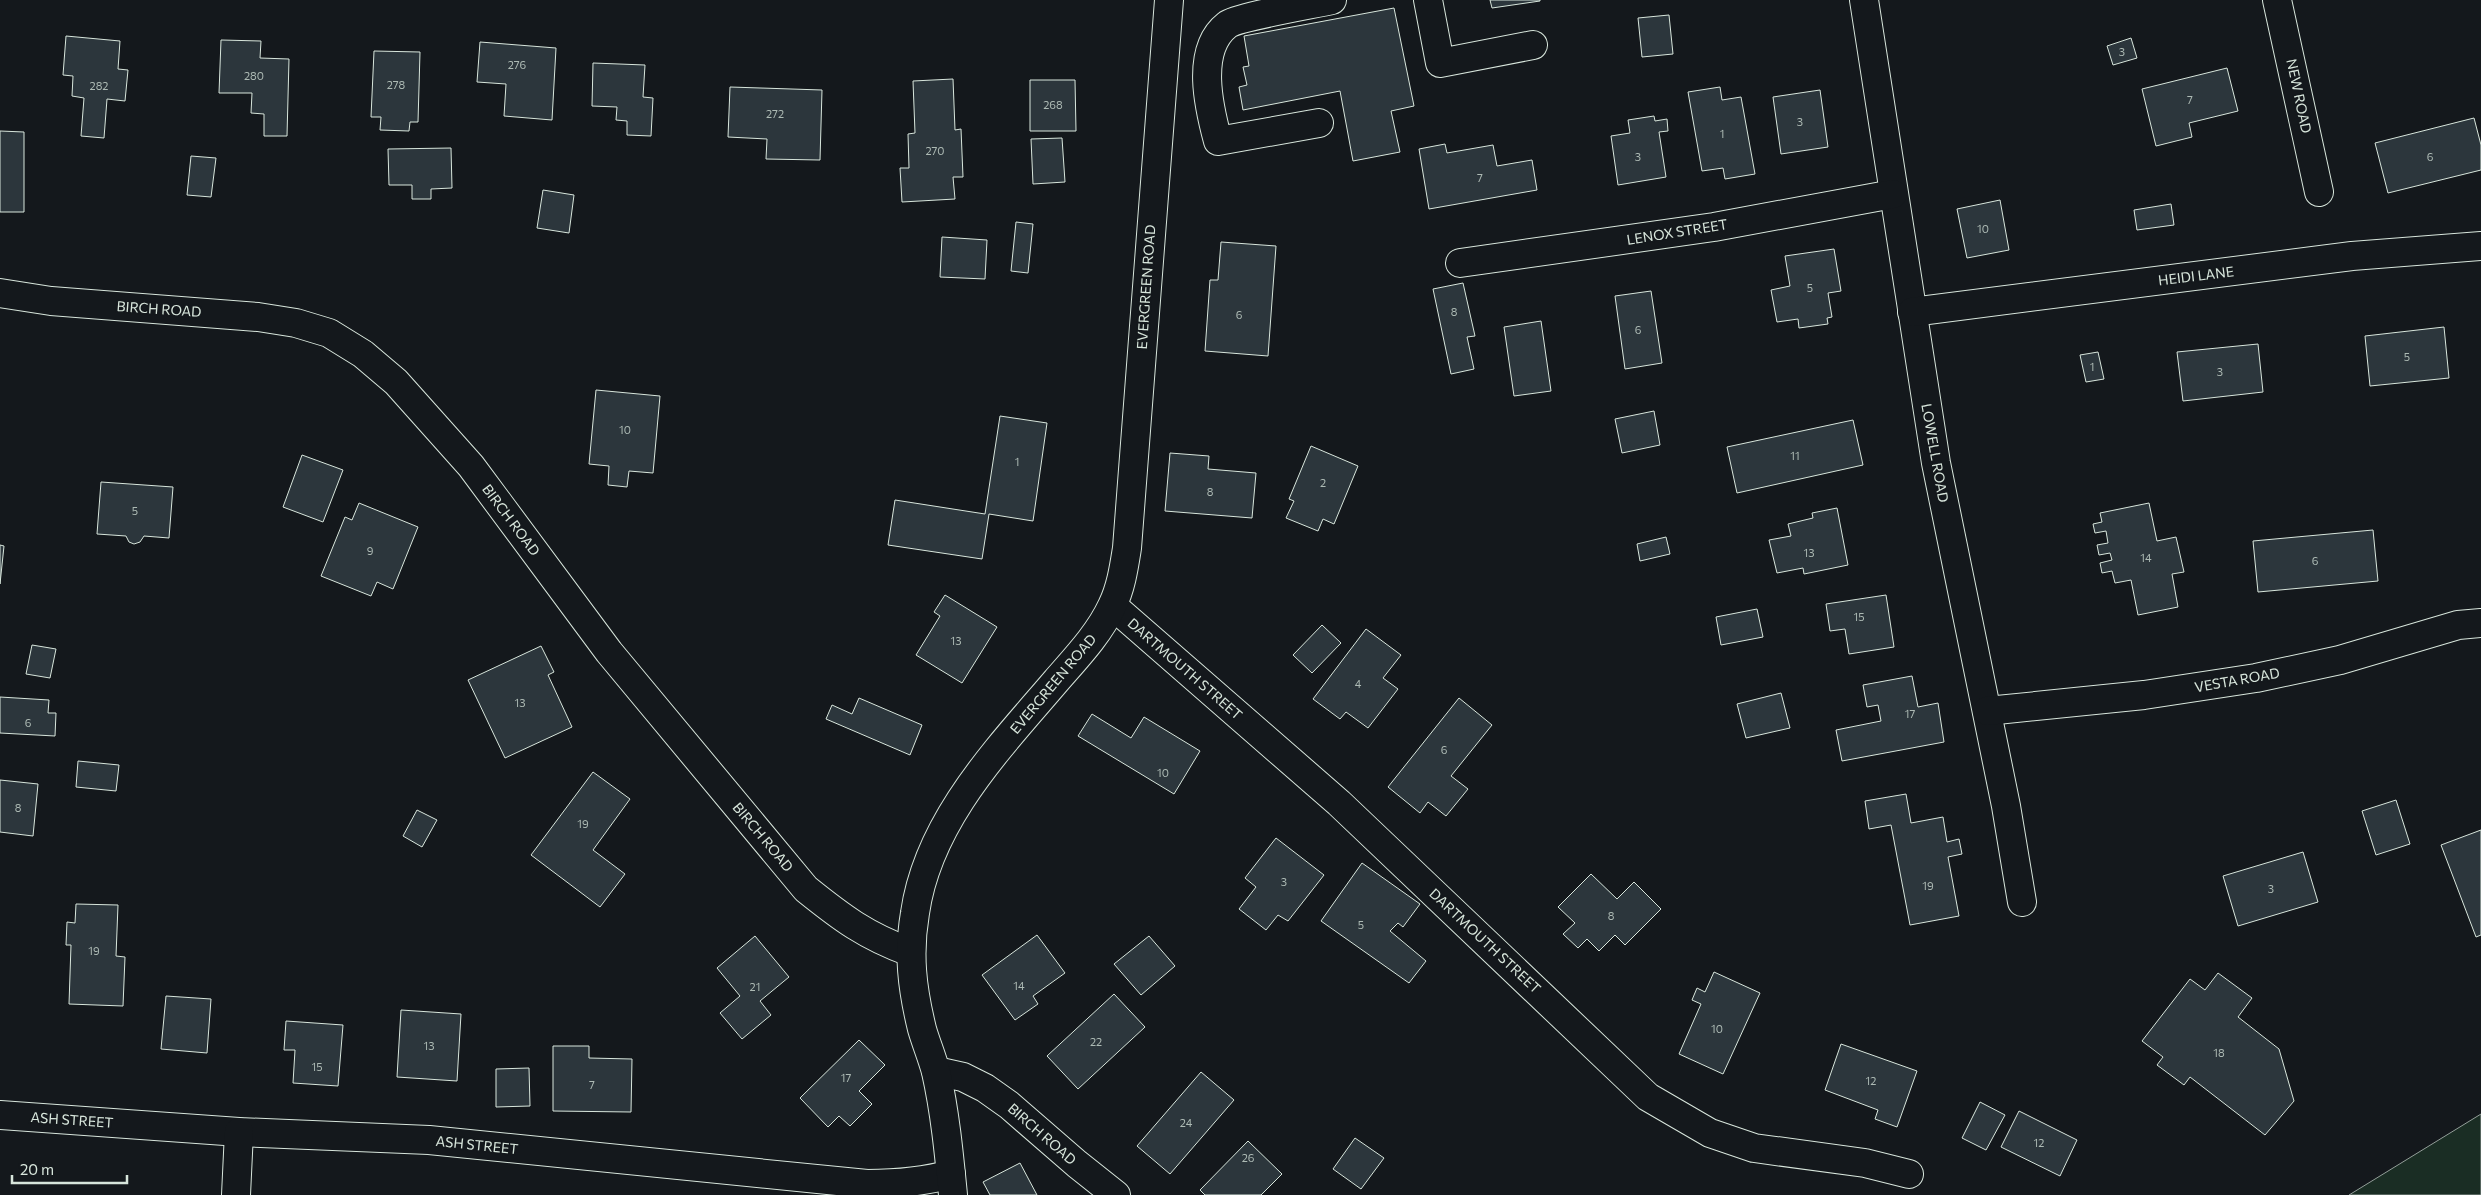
<svg xmlns="http://www.w3.org/2000/svg" width="2481" height="1195" font-family="Commissioner,sans-serif">
<rect width="100%" height="100%" fill="#14181c"/>
<!-- green -->
<path fill="#1a2d24" stroke="#939e99" d="M 2481,1114 L 2481,1195 L 2349,1195 Z"/>
<!-- building -->
<g fill="#2c363c" stroke="#d8e6dc">
<path d="M 1490,0 L 1540,0 L 1540,1 L 1492,8 Z"/>
<path d="M 1394,8 L 1414,106 L 1391,111 L 1400,152 L 1353,161 L 1340,91 L 1243,110 L 1239,87 L 1247,85 L 1243,67 L 1249,66 L 1244,36 Z"/>
<path d="M 1669,15 L 1673,54 L 1642,57 L 1638,18 Z"/>
<path d="M 66,36 L 120,41 L 118,69 L 128,70 L 125,101 L 107,99 L 104,138 L 81,136 L 84,98 L 72,96 L 73,76 L 63,75 Z"/>
<path d="M 2131,38 L 2137,58 L 2113,65 L 2107,46 Z"/>
<path d="M 221,40 L 261,41 L 260,58 L 289,59 L 287,136 L 264,136 L 264,114 L 251,113 L 252,93 L 219,93 Z"/>
<path d="M 480,42 L 556,48 L 552,120 L 504,116 L 506,84 L 477,82 Z"/>
<path d="M 374,51 L 420,52 L 418,122 L 410,122 L 409,131 L 380,130 L 381,117 L 371,117 Z"/>
<path d="M 593,63 L 645,65 L 643,97 L 653,98 L 651,136 L 627,135 L 627,121 L 616,120 L 617,107 L 592,106 Z"/>
<path d="M 2227,68 L 2238,111 L 2189,123 L 2192,137 L 2156,146 L 2142,89 Z"/>
<path d="M 953,79 L 955,130 L 961,129 L 963,177 L 953,177 L 955,199 L 902,202 L 900,168 L 909,168 L 908,134 L 915,133 L 913,81 Z"/>
<path d="M 1030,80 L 1075,80 L 1076,131 L 1030,131 Z"/>
<path d="M 730,87 L 822,90 L 820,160 L 766,159 L 767,139 L 728,137 Z"/>
<path d="M 1720,87 L 1722,100 L 1741,97 L 1755,174 L 1725,179 L 1723,168 L 1702,171 L 1688,92 Z"/>
<path d="M 1820,90 L 1828,147 L 1781,154 L 1773,97 Z"/>
<path d="M 1654,116 L 1655,121 L 1667,119 L 1668,131 L 1659,132 L 1666,177 L 1618,185 L 1611,136 L 1630,133 L 1628,120 Z"/>
<path d="M 2474,118 L 2481,145 L 2481,170 L 2388,193 L 2375,143 Z"/>
<path d="M 0,131 L 24,132 L 24,212 L 0,212 Z"/>
<path d="M 1062,138 L 1065,182 L 1033,184 L 1031,139 Z"/>
<path d="M 1445,144 L 1447,153 L 1493,145 L 1497,166 L 1532,160 L 1537,190 L 1429,209 L 1419,149 Z"/>
<path d="M 451,148 L 452,188 L 431,189 L 431,199 L 412,199 L 412,185 L 389,185 L 388,149 Z"/>
<path d="M 191,156 L 216,158 L 211,197 L 187,195 Z"/>
<path d="M 543,190 L 574,195 L 569,233 L 537,228 Z"/>
<path d="M 2000,200 L 2009,250 L 1967,258 L 1957,209 Z"/>
<path d="M 2171,204 L 2174,225 L 2137,230 L 2134,210 Z"/>
<path d="M 1016,222 L 1033,224 L 1028,273 L 1011,271 Z"/>
<path d="M 942,237 L 987,240 L 985,279 L 940,277 Z"/>
<path d="M 1221,242 L 1276,246 L 1268,356 L 1205,351 L 1210,280 L 1218,280 Z"/>
<path d="M 1834,249 L 1841,291 L 1828,293 L 1832,317 L 1827,318 L 1828,324 L 1799,328 L 1798,319 L 1777,322 L 1771,290 L 1790,286 L 1785,256 Z"/>
<path d="M 1463,283 L 1475,336 L 1467,337 L 1474,369 L 1451,374 L 1433,289 Z"/>
<path d="M 1651,291 L 1662,363 L 1625,369 L 1615,296 Z"/>
<path d="M 1541,321 L 1551,391 L 1514,396 L 1504,327 Z"/>
<path d="M 2444,327 L 2449,378 L 2370,386 L 2365,336 Z"/>
<path d="M 2258,344 L 2263,392 L 2183,401 L 2177,352 Z"/>
<path d="M 2098,352 L 2104,379 L 2086,382 L 2080,355 Z"/>
<path d="M 596,390 L 660,396 L 653,473 L 629,471 L 627,487 L 608,485 L 609,466 L 589,464 Z"/>
<path d="M 1654,411 L 1660,445 L 1622,453 L 1615,419 Z"/>
<path d="M 1000,416 L 1047,423 L 1033,521 L 989,514 L 982,559 L 888,545 L 895,500 L 985,514 Z"/>
<path d="M 1853,420 L 1863,465 L 1737,493 L 1727,447 Z"/>
<path d="M 1311,446 L 1358,466 L 1334,524 L 1323,519 L 1318,531 L 1286,518 L 1294,501 L 1289,499 Z"/>
<path d="M 1170,453 L 1209,456 L 1208,469 L 1256,473 L 1252,518 L 1165,511 Z"/>
<path d="M 302,455 L 343,470 L 323,522 L 283,507 Z"/>
<path d="M 101,482 L 173,487 L 169,538 L 144,536 L 140,542 L 134,544 L 129,542 L 126,536 L 97,534 Z"/>
<path d="M 359,503 L 418,527 L 393,589 L 377,582 L 371,596 L 321,576 L 345,517 L 352,520 Z"/>
<path d="M 2149,503 L 2157,541 L 2176,537 L 2184,572 L 2172,574 L 2178,607 L 2138,615 L 2131,580 L 2115,583 L 2112,571 L 2102,573 L 2100,563 L 2112,560 L 2110,553 L 2099,555 L 2097,545 L 2108,543 L 2106,531 L 2095,533 L 2093,524 L 2102,522 L 2100,513 Z"/>
<path d="M 1837,508 L 1848,565 L 1804,574 L 1803,568 L 1777,573 L 1769,540 L 1791,536 L 1788,524 L 1813,518 L 1812,513 Z"/>
<path d="M 2373,530 L 2378,581 L 2258,592 L 2253,541 Z"/>
<path d="M 1666,537 L 1670,554 L 1640,561 L 1637,544 Z"/>
<path d="M 0,545 L 4,546 L 0,584 Z"/>
<path d="M 945,595 L 997,627 L 962,683 L 916,655 L 940,616 L 934,612 Z"/>
<path d="M 1886,595 L 1894,647 L 1849,654 L 1845,629 L 1830,631 L 1826,604 Z"/>
<path d="M 1757,609 L 1763,637 L 1721,645 L 1716,617 Z"/>
<path d="M 1322,625 L 1341,643 L 1312,673 L 1293,655 Z"/>
<path d="M 1366,629 L 1401,655 L 1383,678 L 1398,689 L 1368,728 L 1346,712 L 1340,719 L 1313,699 Z"/>
<path d="M 32,645 L 56,649 L 50,678 L 26,674 Z"/>
<path d="M 541,646 L 554,672 L 548,675 L 572,727 L 505,758 L 468,680 Z"/>
<path d="M 1912,676 L 1918,707 L 1938,703 L 1944,742 L 1842,761 L 1836,730 L 1881,721 L 1878,705 L 1867,707 L 1863,685 Z"/>
<path d="M 1781,693 L 1790,728 L 1746,738 L 1737,704 Z"/>
<path d="M 0,697 L 49,700 L 48,713 L 56,713 L 55,736 L 0,733 Z"/>
<path d="M 859,698 L 922,725 L 910,755 L 826,719 L 832,705 L 852,714 Z"/>
<path d="M 1459,698 L 1492,725 L 1451,776 L 1468,789 L 1446,816 L 1428,802 L 1420,813 L 1388,787 Z"/>
<path d="M 1092,714 L 1131,738 L 1144,717 L 1200,751 L 1174,794 L 1078,736 Z"/>
<path d="M 78,761 L 119,765 L 116,791 L 76,787 Z"/>
<path d="M 593,772 L 630,799 L 593,850 L 625,874 L 600,907 L 531,855 Z"/>
<path d="M 0,780 L 38,784 L 33,836 L 0,832 Z"/>
<path d="M 1906,794 L 1911,823 L 1943,817 L 1947,842 L 1959,839 L 1962,854 L 1948,857 L 1959,916 L 1910,925 L 1891,825 L 1869,829 L 1865,801 Z"/>
<path d="M 2396,800 L 2410,844 L 2376,855 L 2362,811 Z"/>
<path d="M 417,810 L 437,820 L 422,847 L 403,836 Z"/>
<path d="M 2481,830 L 2481,935 L 2476,937 L 2441,845 Z"/>
<path d="M 1276,838 L 1324,875 L 1288,921 L 1278,915 L 1266,930 L 1239,909 L 1256,887 L 1245,878 Z"/>
<path d="M 2303,852 L 2318,902 L 2238,926 L 2223,876 Z"/>
<path d="M 1362,863 L 1420,904 L 1403,927 L 1398,923 L 1390,931 L 1426,961 L 1409,983 L 1321,921 Z"/>
<path d="M 1591,874 L 1617,899 L 1634,882 L 1661,909 L 1625,945 L 1615,935 L 1599,951 L 1587,939 L 1578,948 L 1563,934 L 1575,923 L 1558,907 Z"/>
<path d="M 76,904 L 118,905 L 116,956 L 125,957 L 123,1006 L 69,1004 L 71,945 L 66,945 L 67,922 L 75,923 Z"/>
<path d="M 1037,935 L 1065,973 L 1033,996 L 1038,1004 L 1015,1020 L 982,975 Z"/>
<path d="M 755,936 L 789,977 L 760,1001 L 771,1015 L 742,1039 L 720,1013 L 740,996 L 717,968 Z"/>
<path d="M 1149,936 L 1175,966 L 1141,995 L 1114,964 Z"/>
<path d="M 1714,972 L 1760,993 L 1723,1074 L 1679,1054 L 1701,1004 L 1692,1000 L 1697,988 L 1705,992 Z"/>
<path d="M 2218,973 L 2252,998 L 2238,1017 L 2279,1049 L 2294,1101 L 2265,1135 L 2190,1077 L 2184,1085 L 2157,1065 L 2163,1057 L 2142,1041 L 2190,979 L 2205,990 Z"/>
<path d="M 1114,994 L 1145,1027 L 1078,1089 L 1047,1056 Z"/>
<path d="M 166,996 L 211,999 L 207,1053 L 161,1049 Z"/>
<path d="M 401,1010 L 461,1014 L 457,1081 L 397,1077 Z"/>
<path d="M 286,1021 L 343,1025 L 338,1086 L 293,1083 L 295,1050 L 284,1050 Z"/>
<path d="M 859,1040 L 885,1065 L 859,1091 L 872,1104 L 850,1126 L 839,1116 L 828,1127 L 800,1098 Z"/>
<path d="M 1841,1044 L 1917,1071 L 1897,1127 L 1875,1119 L 1878,1110 L 1825,1090 Z"/>
<path d="M 553,1046 L 589,1046 L 589,1058 L 632,1059 L 631,1112 L 553,1111 Z"/>
<path d="M 529,1068 L 530,1106 L 496,1107 L 496,1069 Z"/>
<path d="M 1201,1072 L 1234,1100 L 1170,1174 L 1137,1146 Z"/>
<path d="M 1980,1102 L 2005,1115 L 1986,1150 L 1962,1138 Z"/>
<path d="M 2019,1111 L 2077,1140 L 2060,1176 L 2001,1147 Z"/>
<path d="M 1355,1138 L 1384,1158 L 1361,1189 L 1333,1169 Z"/>
<path d="M 1248,1141 L 1282,1174 L 1261,1195 L 1205,1195 L 1200,1190 Z"/>
<path d="M 1020,1163 L 1037,1195 L 990,1195 L 983,1182 Z"/>
</g>
<g fill="none" stroke-linecap="round" stroke-linejoin="round">
<defs>
<g id="minor">
<path d="M 1428,0 L 1440,63 L 1533,45"/>
<path d="M 1864,0 L 1936,463 L 2006,806 L 2022,902"/>
<path d="M 2277,0 L 2319,192"/>
<path d="M 1319,123 L 1218,141 C 1209,108 1195,50 1227,25 C 1237,17 1315,4 1332,0"/>
<path d="M 1460,263 L 1714,227 L 1893,194"/>
<path d="M 0,293 L 51,301 L 258,317 L 296,323 L 329,333 L 363,354 L 396,382 L 471,466 L 609,652 L 806,889 C 842,918 866,936 910,952"/>
<path d="M 1912,312 L 2352,256 L 2481,246"/>
<path d="M 1113,606 L 1339,803 L 1648,1097 L 1710,1133 L 1754,1148 L 1865,1163 L 1909,1174"/>
<path d="M 1987,711 L 2144,695 L 2256,678 L 2340,660 L 2458,625 L 2481,623"/>
<path d="M 936,1071 L 963,1077 L 985,1088 L 1009,1105 L 1077,1164 L 1116,1195"/>
<path d="M 0,1115 L 239,1132 L 429,1140 L 867,1184 C 896,1184 923,1182 951,1174"/>
<path d="M 236,1195 L 239,1132"/>
<path d="M 953,1195 C 949,1154 945,1112 936,1072 C 932,1057 926,1043 922,1029 C 912,988 908,954 915,913 C 928,821 998,749 1056,681 C 1076,658 1099,634 1112,606 C 1121,588 1124,567 1127,548 L 1169,0"/>
</g>
</defs>
<!-- minor casing -->
<use href="#minor" stroke="#d8e6dc" stroke-width="30"/>
<!-- minor -->
<use href="#minor" stroke="#14181c" stroke-width="28"/>
</g>
<g text-anchor="middle" stroke-width="4" stroke-linejoin="round" paint-order="stroke">
<!-- number labels -->
<g font-size="11" fill="#adbab4">
<text x="2122" y="56">3</text>
<text x="517" y="69">276</text>
<text x="254" y="80">280</text>
<text x="396" y="89">278</text>
<text x="99" y="90">282</text>
<text x="2190" y="104">7</text>
<text x="1053" y="109">268</text>
<text x="775" y="118">272</text>
<text x="1800" y="126">3</text>
<text x="1722" y="138">1</text>
<text x="935" y="155">270</text>
<text x="1638" y="161">3</text>
<text x="2430" y="161">6</text>
<text x="1480" y="182">7</text>
<text x="1983" y="233">10</text>
<text x="1810" y="292">5</text>
<text x="1454" y="316">8</text>
<text x="1239" y="319">6</text>
<text x="1638" y="334">6</text>
<text x="2407" y="361">5</text>
<text x="2092" y="371">1</text>
<text x="2220" y="376">3</text>
<text x="625" y="434">10</text>
<text x="1795" y="460">11</text>
<text x="1017" y="466">1</text>
<text x="1323" y="487">2</text>
<text x="1210" y="496">8</text>
<text x="135" y="515">5</text>
<text x="370" y="555">9</text>
<text x="1809" y="557">13</text>
<text x="2146" y="562">14</text>
<text x="2315" y="565">6</text>
<text x="1859" y="621">15</text>
<text x="956" y="645">13</text>
<text x="1358" y="688">4</text>
<text x="520" y="707">13</text>
<text x="1910" y="718">17</text>
<text x="28" y="727">6</text>
<text x="1444" y="754">6</text>
<text x="1163" y="777">10</text>
<text x="18" y="812">8</text>
<text x="583" y="828">19</text>
<text x="1284" y="886">3</text>
<text x="1928" y="890">19</text>
<text x="2271" y="893">3</text>
<text x="1611" y="920">8</text>
<text x="1361" y="929">5</text>
<text x="94" y="955">19</text>
<text x="1019" y="990">14</text>
<text x="755" y="991">21</text>
<text x="1717" y="1033">10</text>
<text x="1096" y="1046">22</text>
<text x="429" y="1050">13</text>
<text x="2219" y="1057">18</text>
<text x="317" y="1071">15</text>
<text x="846" y="1082">17</text>
<text x="1871" y="1085">12</text>
<text x="592" y="1089">7</text>
<text x="1186" y="1127">24</text>
<text x="2039" y="1147">12</text>
<text x="1248" y="1162">26</text>
</g>
<!-- street labels -->
<g font-size="14" fill="#d8e6dc" stroke="#14181c">
<text transform="translate(2299 96) rotate(78)" y="5">NEW ROAD</text>
<text transform="translate(1677 232) rotate(-9)" y="5">LENOX STREET</text>
<text transform="translate(2196 276) rotate(-7)" y="5">HEIDI LANE</text>
<text transform="translate(1146 287) rotate(-86)" y="5">EVERGREEN ROAD</text>
<text transform="translate(159 309) rotate(4)" y="5">BIRCH ROAD</text>
<text transform="translate(1935 453) rotate(80)" y="5">LOWELL ROAD</text>
<text transform="translate(511 520) rotate(53)" y="5">BIRCH ROAD</text>
<text transform="translate(1185 669) rotate(41)" y="5">DARTMOUTH STREET</text>
<text transform="translate(2237 680) rotate(-10)" y="5">VESTA ROAD</text>
<text transform="translate(1053 684) rotate(-50)" y="5">EVERGREEN ROAD</text>
<text transform="translate(763 837) rotate(50)" y="5">BIRCH ROAD</text>
<text transform="translate(1485 941) rotate(43)" y="5">DARTMOUTH STREET</text>
<text transform="translate(72 1120) rotate(4)" y="5">ASH STREET</text>
<text transform="translate(1042 1134) rotate(41)" y="5">BIRCH ROAD</text>
<text transform="translate(477 1145) rotate(6)" y="5">ASH STREET</text>
</g>
</g>
<!-- scale -->
<path d="M12 1175v8h115v-8" fill="none" stroke="#d8e6dc" stroke-width="2.5"/>
<text x="20" y="1175" font-size="15" fill="#d8e6dc" stroke="#14181c" stroke-width="4" paint-order="stroke">20 m</text>
</svg>
